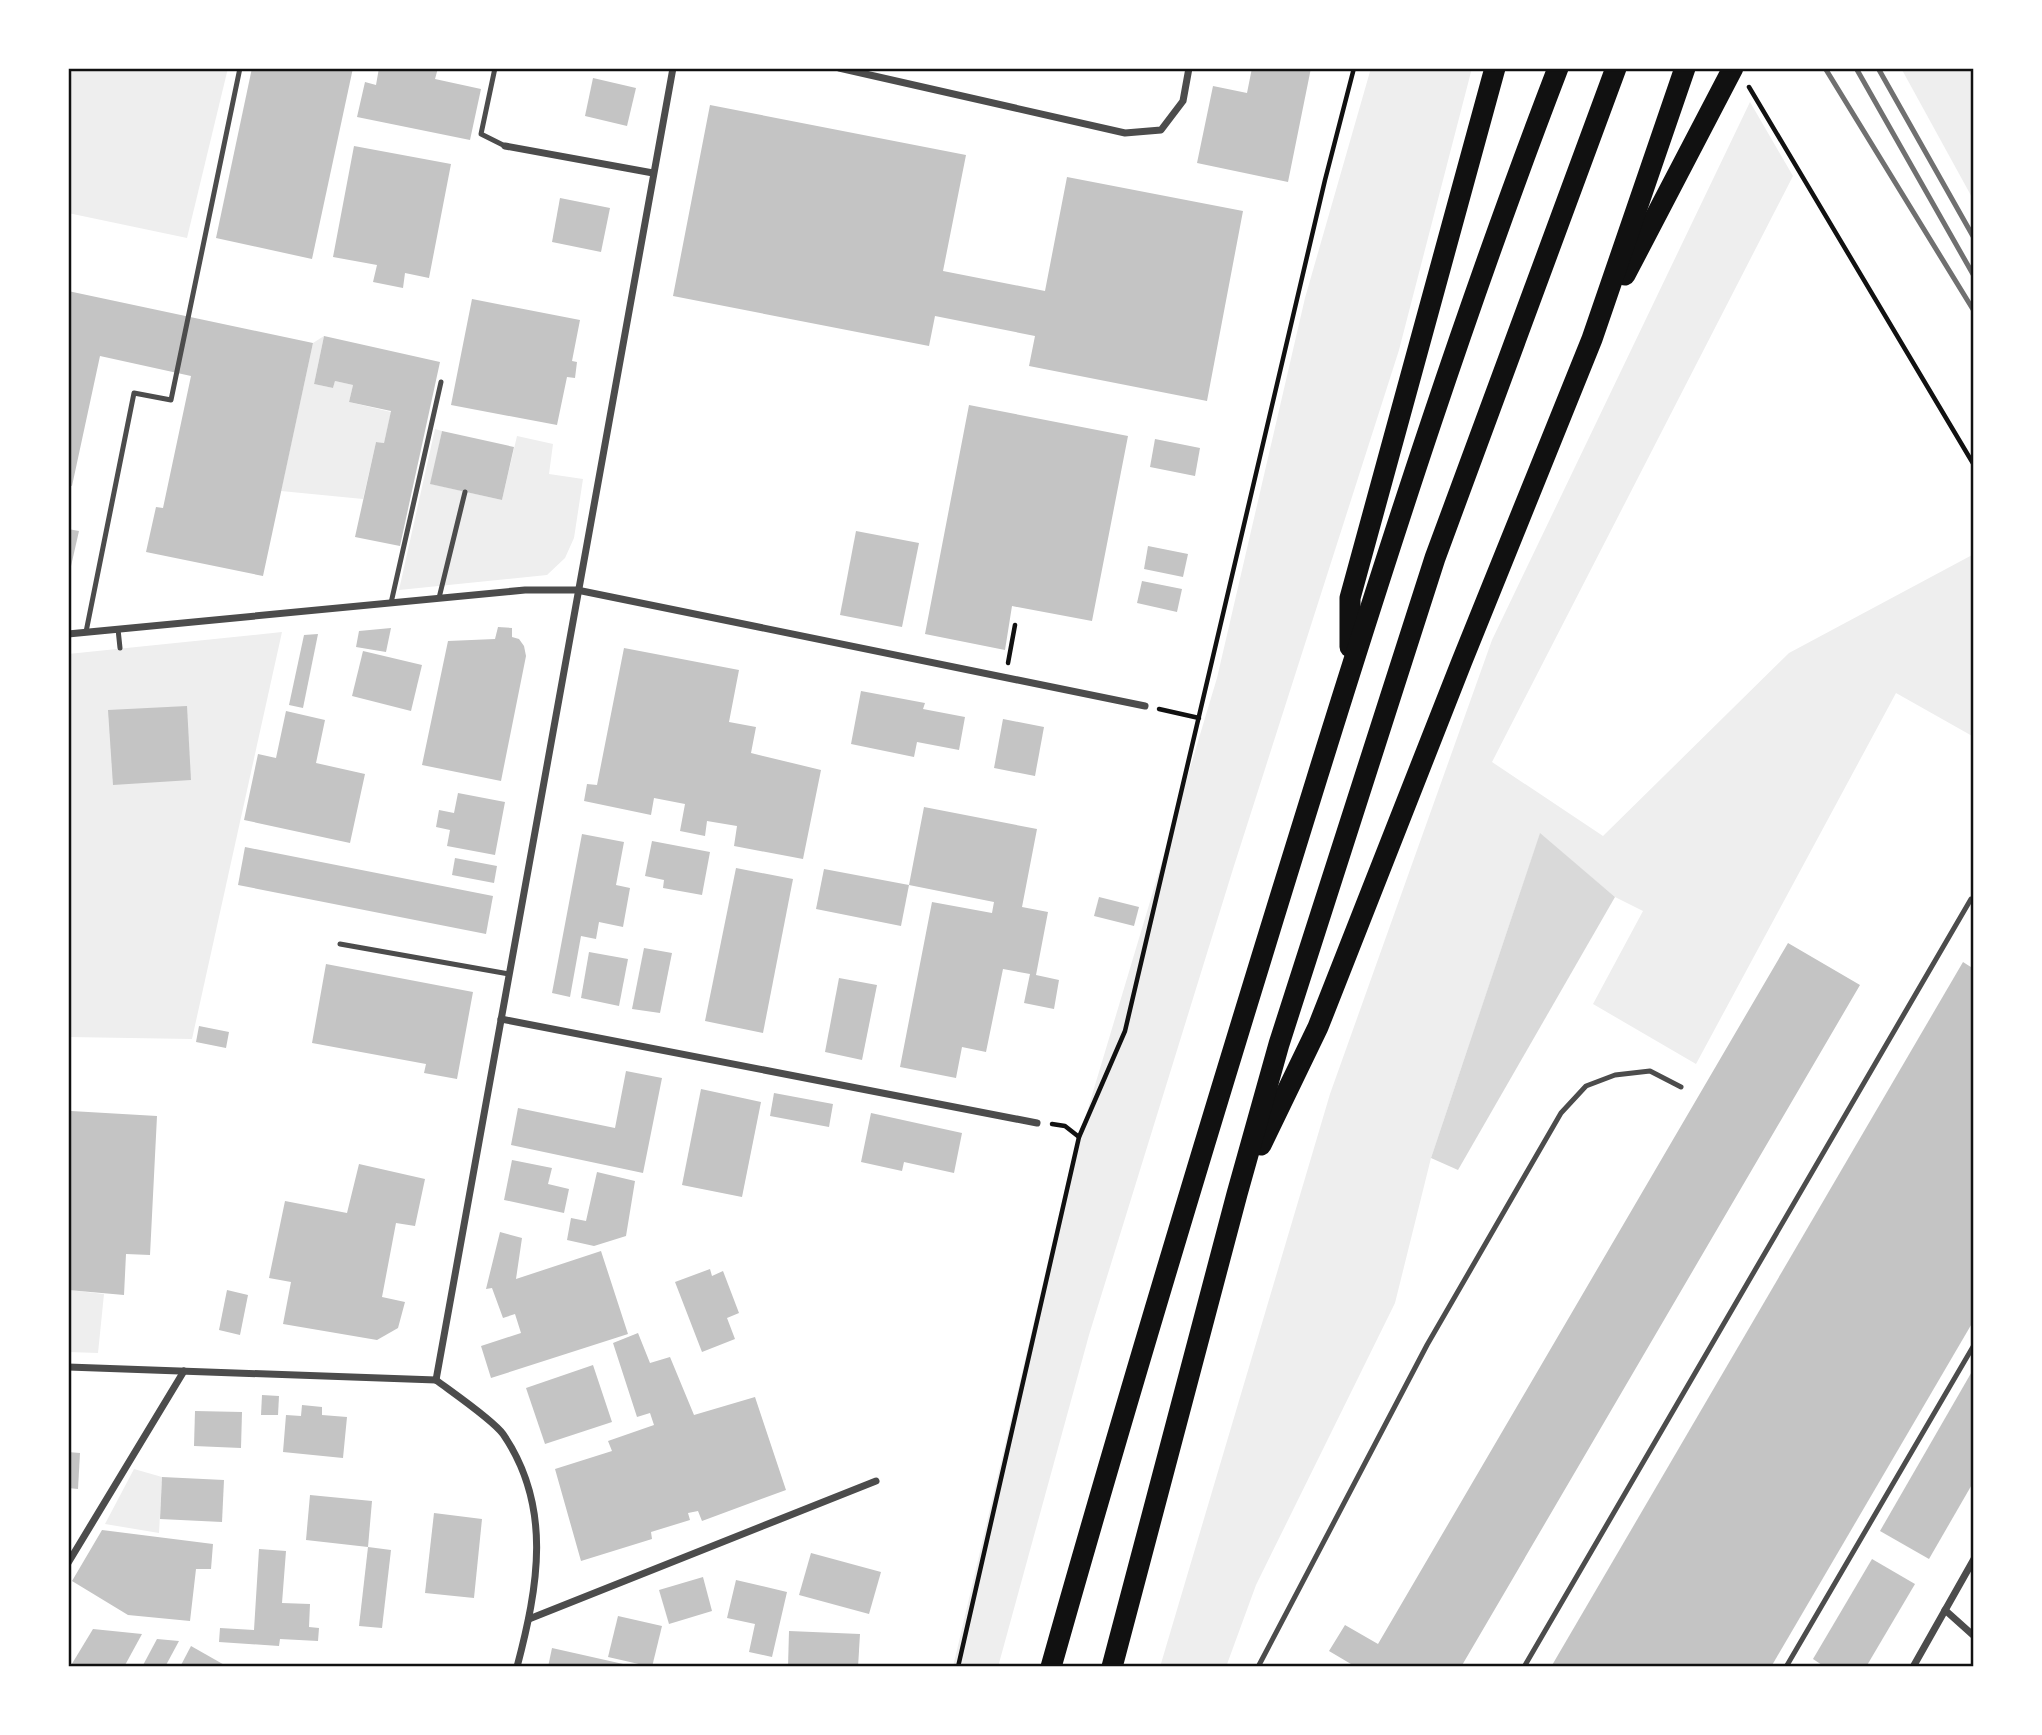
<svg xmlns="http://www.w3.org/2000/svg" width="2042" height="1735" font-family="'PT Serif',serif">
<rect width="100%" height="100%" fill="#fff"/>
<!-- green -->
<g fill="#eee">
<path d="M 68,68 L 228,68 L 187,238 L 68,213 Z"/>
<path d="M 1371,68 L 1472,68 L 1399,350 L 1233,869 L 1089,1335 L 998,1667 L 953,1667 L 1069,1172 L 1217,678 L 1305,298 Z"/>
<path d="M 1901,68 L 1974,68 L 1974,201 Z"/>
<path d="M 1750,102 L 1793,176 L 1492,762 L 1603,836 L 1789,653 L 1974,554 L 1974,737 L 1896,693 L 1696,1064 L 1593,1004 L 1643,911 L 1615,897 L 1540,834 L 1431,1158 L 1395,1303 L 1256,1585 L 1226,1667 L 1160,1667 L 1330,1094 L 1492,640 Z"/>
<path d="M 324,336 L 314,384 L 333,388 L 335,381 L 353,385 L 349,402 L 391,412 L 384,443 L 376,442 L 363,499 L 281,491 L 313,343 Z"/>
<path d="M 435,429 L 442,431 L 431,484 L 502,500 L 517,436 L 553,444 L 549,474 L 583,479 L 574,538 L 565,558 L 547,575 L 399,590 Z"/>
<path d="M 282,632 L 192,1039 L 68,1037 L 68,654 Z"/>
<path d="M 68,1290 L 104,1294 L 98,1353 L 68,1352 Z"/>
<path d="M 134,1469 L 162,1477 L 159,1533 L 105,1524 Z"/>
</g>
<!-- water -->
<path fill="#d9d9d9" d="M 1540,833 L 1615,897 L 1458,1170 L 1431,1158 Z"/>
<!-- building -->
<g fill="#c4c4c4">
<path d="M 252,68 L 353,68 L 312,259 L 216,238 Z"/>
<path d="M 379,68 L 438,68 L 435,79 L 481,89 L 470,140 L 357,117 L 365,82 L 376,85 Z"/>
<path d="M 1252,68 L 1311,68 L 1288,182 L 1197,163 L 1213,86 L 1247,93 Z"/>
<path d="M 593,78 L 636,88 L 627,126 L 585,116 Z"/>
<path d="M 710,105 L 966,155 L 943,271 L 1045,291 L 1067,177 L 1243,211 L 1207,401 L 1029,366 L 1035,336 L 935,316 L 929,346 L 673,296 Z"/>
<path d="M 354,146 L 451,164 L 429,278 L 405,273 L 403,288 L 373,282 L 377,265 L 333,257 Z"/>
<path d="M 560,198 L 610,208 L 601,252 L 552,242 Z"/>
<path d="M 68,291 L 313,343 L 263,576 L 146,552 L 156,507 L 163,508 L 191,376 L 100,356 L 72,486 L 68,485 Z"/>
<path d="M 472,299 L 580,320 L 572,361 L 577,362 L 575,378 L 567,377 L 557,425 L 451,405 Z"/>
<path d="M 324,336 L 440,362 L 400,546 L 355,537 L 376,442 L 384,443 L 391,411 L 349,402 L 353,385 L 335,381 L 333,388 L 314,384 Z"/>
<path d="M 969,405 L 1128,436 L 1092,621 L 1012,606 L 1005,650 L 925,634 Z"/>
<path d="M 442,431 L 514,447 L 502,500 L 430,484 Z"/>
<path d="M 1155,439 L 1200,448 L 1195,476 L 1150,467 Z"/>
<path d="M 68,529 L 79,531 L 69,575 L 68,575 Z"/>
<path d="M 856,531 L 919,543 L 902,627 L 840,615 Z"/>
<path d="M 1148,546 L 1188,554 L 1183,577 L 1144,569 Z"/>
<path d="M 1142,581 L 1182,589 L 1177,612 L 1137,603 Z"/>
<path d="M 498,627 L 512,628 L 512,637 L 519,639 L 524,646 L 526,656 L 501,781 L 422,765 L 448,641 L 495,639 Z"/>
<path d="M 391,628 L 386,652 L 356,647 L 359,631 Z"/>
<path d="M 318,634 L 303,708 L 289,705 L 304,635 Z"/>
<path d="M 624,648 L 739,670 L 729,722 L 756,727 L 751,753 L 821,770 L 803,859 L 734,846 L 737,826 L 707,821 L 705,836 L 680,831 L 685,804 L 654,798 L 651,815 L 584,801 L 587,784 L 597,785 Z"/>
<path d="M 363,651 L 422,665 L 411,711 L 352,696 Z"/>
<path d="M 861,691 L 925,703 L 923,709 L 965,717 L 959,750 L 917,742 L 914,757 L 851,744 Z"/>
<path d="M 187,706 L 191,780 L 113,785 L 108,710 Z"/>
<path d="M 286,711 L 325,720 L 316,763 L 365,774 L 350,843 L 244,820 L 258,754 L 276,758 Z"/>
<path d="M 1003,719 L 1044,727 L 1035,776 L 994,768 Z"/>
<path d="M 458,793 L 505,802 L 495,855 L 447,846 L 450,830 L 436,827 L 439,810 L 454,813 Z"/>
<path d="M 924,807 L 1037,829 L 1022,907 L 1048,912 L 1036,975 L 1059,980 L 1054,1009 L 1024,1003 L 1030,974 L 1003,969 L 986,1052 L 962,1047 L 956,1078 L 900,1067 L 932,902 L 992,913 L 994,902 L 909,885 Z"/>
<path d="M 582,834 L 624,842 L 616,885 L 630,888 L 623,927 L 599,922 L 596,939 L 581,936 L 570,997 L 552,993 Z"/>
<path d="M 652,841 L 710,852 L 702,895 L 663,888 L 664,880 L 645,876 Z"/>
<path d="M 245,847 L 493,896 L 486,934 L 238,885 Z"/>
<path d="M 455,858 L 497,866 L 494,883 L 452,875 Z"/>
<path d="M 736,868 L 793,879 L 763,1033 L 705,1021 Z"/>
<path d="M 824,869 L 909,885 L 901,926 L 816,909 Z"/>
<path d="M 1099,897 L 1139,907 L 1134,926 L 1094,916 Z"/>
<path d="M 1788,943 L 1860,985 L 1461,1667 L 1356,1667 L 1329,1651 L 1345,1625 L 1378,1644 Z"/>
<path d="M 644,948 L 672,953 L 660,1013 L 632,1009 Z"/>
<path d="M 589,952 L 628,959 L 619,1006 L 581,998 Z"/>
<path d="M 1963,962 L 1974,969 L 1974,1320 L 1771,1667 L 1551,1667 Z"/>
<path d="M 326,964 L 473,992 L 457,1079 L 424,1073 L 426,1064 L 312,1043 Z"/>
<path d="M 839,978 L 877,985 L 862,1060 L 825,1052 Z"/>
<path d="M 199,1026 L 229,1032 L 226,1048 L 196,1042 Z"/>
<path d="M 626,1071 L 662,1078 L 643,1173 L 511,1145 L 518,1108 L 615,1128 Z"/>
<path d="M 701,1089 L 761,1102 L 742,1197 L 682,1185 Z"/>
<path d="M 774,1093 L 833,1104 L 829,1127 L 770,1116 Z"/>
<path d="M 71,1111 L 157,1116 L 150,1255 L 126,1254 L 124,1295 L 68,1290 L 68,1128 L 70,1128 Z"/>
<path d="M 871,1113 L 962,1133 L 954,1173 L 904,1162 L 902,1171 L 861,1162 Z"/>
<path d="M 512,1160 L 552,1168 L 548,1184 L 569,1189 L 564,1213 L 504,1200 Z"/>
<path d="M 359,1164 L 425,1179 L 415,1226 L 396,1223 L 382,1297 L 405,1302 L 398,1328 L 377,1340 L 283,1324 L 291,1282 L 269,1278 L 285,1201 L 347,1213 Z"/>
<path d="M 597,1172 L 635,1181 L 626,1236 L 594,1246 L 567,1240 L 571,1218 L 586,1221 Z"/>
<path d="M 500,1232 L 522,1238 L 516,1279 L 601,1251 L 628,1334 L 491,1378 L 481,1346 L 521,1333 L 515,1314 L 503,1318 L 492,1288 L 486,1289 Z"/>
<path d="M 710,1269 L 712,1276 L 723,1271 L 739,1313 L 727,1318 L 735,1339 L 702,1352 L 675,1282 Z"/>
<path d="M 227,1290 L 248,1295 L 240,1335 L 219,1330 Z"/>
<path d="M 638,1333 L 650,1363 L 670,1357 L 694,1415 L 755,1397 L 786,1490 L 702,1521 L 698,1511 L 688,1513 L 690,1520 L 651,1532 L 652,1539 L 581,1561 L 555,1469 L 612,1451 L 608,1441 L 654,1425 L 650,1413 L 637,1417 L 613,1343 Z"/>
<path d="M 593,1365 L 612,1422 L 545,1444 L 526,1388 Z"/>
<path d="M 1974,1368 L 1974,1481 L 1929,1559 L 1880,1531 Z"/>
<path d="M 262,1395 L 279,1396 L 278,1415 L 261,1415 Z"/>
<path d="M 302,1405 L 322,1407 L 322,1415 L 347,1417 L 343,1458 L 283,1452 L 286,1415 L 301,1416 Z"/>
<path d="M 195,1411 L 242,1412 L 241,1448 L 194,1446 Z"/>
<path d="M 68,1452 L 80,1453 L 78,1489 L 68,1488 Z"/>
<path d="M 162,1477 L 224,1480 L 222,1522 L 160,1519 Z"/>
<path d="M 310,1495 L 372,1501 L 368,1547 L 306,1540 Z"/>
<path d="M 434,1513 L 482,1519 L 474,1598 L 425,1593 Z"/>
<path d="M 102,1530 L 213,1544 L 211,1569 L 196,1569 L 190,1621 L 128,1615 L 72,1581 Z"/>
<path d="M 368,1547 L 391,1550 L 382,1628 L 359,1626 Z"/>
<path d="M 259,1549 L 286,1551 L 282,1603 L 310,1604 L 309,1627 L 319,1628 L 318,1641 L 280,1639 L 279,1646 L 219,1642 L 220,1628 L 254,1630 Z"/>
<path d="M 811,1553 L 881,1572 L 869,1614 L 799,1595 Z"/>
<path d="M 1872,1559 L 1915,1584 L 1866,1667 L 1825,1667 L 1813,1659 Z"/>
<path d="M 703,1577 L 712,1611 L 669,1624 L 659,1590 Z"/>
<path d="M 736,1580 L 787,1592 L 772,1657 L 749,1652 L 755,1624 L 727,1618 Z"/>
<path d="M 618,1616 L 662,1626 L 652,1667 L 608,1657 Z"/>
<path d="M 93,1629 L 142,1634 L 124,1667 L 70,1667 Z"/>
<path d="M 789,1631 L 860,1634 L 858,1667 L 788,1667 Z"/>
<path d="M 157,1639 L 179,1641 L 165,1667 L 142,1667 Z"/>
<path d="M 191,1646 L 228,1667 L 180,1667 Z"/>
<path d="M 552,1648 L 632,1666 L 631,1667 L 548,1667 Z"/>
</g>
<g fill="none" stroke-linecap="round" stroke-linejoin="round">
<!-- path -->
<g stroke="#111" stroke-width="4.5">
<path d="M 1749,87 L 1974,465"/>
<path d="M 1008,663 L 1015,625"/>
<path d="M 1159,709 L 1199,718"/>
<path d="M 1052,1124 L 1065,1126 L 1079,1137"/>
<path d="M 958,1667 L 1079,1137 L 1125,1031 L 1325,180 L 1354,68"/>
</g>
<!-- service -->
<g stroke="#4c4c4c" stroke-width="5">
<path d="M 495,68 L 481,134 L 505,146"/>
<path d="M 439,598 L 465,492"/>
<path d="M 391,603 L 441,382"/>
<path d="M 118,629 L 120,648"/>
<path d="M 86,632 L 134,393 L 171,400 L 240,68"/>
<path d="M 340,944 L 509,974"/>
<path d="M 1258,1667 L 1427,1345 L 1561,1113 L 1586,1086 L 1615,1075 L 1650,1071 L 1681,1087"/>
<path d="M 1524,1667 L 1971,899 L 1974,901"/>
<path d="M 1786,1667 L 1974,1345"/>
</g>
<!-- minor -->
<g stroke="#4c4c4c" stroke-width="7">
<path d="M 839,68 L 1125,133 L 1161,130 L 1183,101 L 1189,68"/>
<path d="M 505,146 L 653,173"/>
<path d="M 68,634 L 525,590 L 577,590 L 1145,706"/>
<path d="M 501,1019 L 1037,1123"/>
<path d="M 68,1367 L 436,1380"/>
<path d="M 436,1380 L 673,68"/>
<path d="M 436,1380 C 452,1392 493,1420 503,1434 C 553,1507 538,1587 517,1667"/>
<path d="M 68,1563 L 184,1371"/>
<path d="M 1945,1610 L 1974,1636"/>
<path d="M 529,1619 L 876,1481"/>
<path d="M 1913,1667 L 1974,1559"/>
</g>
<!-- motorway -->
<g stroke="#111" stroke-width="21">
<path d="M 1625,275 L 1733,68"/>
<path d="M 1350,647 L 1350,598 L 1495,68"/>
<path d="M 1261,1145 L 1318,1027 L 1462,661 L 1592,339 L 1685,68"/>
<path d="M 1051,1667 C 1135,1369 1225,1074 1317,778 C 1391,540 1468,302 1558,68"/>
<path d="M 1112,1667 L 1237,1194 L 1279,1044 L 1435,558 L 1616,68"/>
</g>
<!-- rail -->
<g stroke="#707070" stroke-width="5">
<path d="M 1825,68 L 1974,311"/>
<path d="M 1856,68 L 1974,276"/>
<path d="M 1878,68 L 1974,238"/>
</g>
</g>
<!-- border -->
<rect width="2042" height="1735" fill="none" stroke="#ffffff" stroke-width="140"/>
<rect x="70" y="70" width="1902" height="1595" fill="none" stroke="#111" stroke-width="2.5"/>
</svg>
